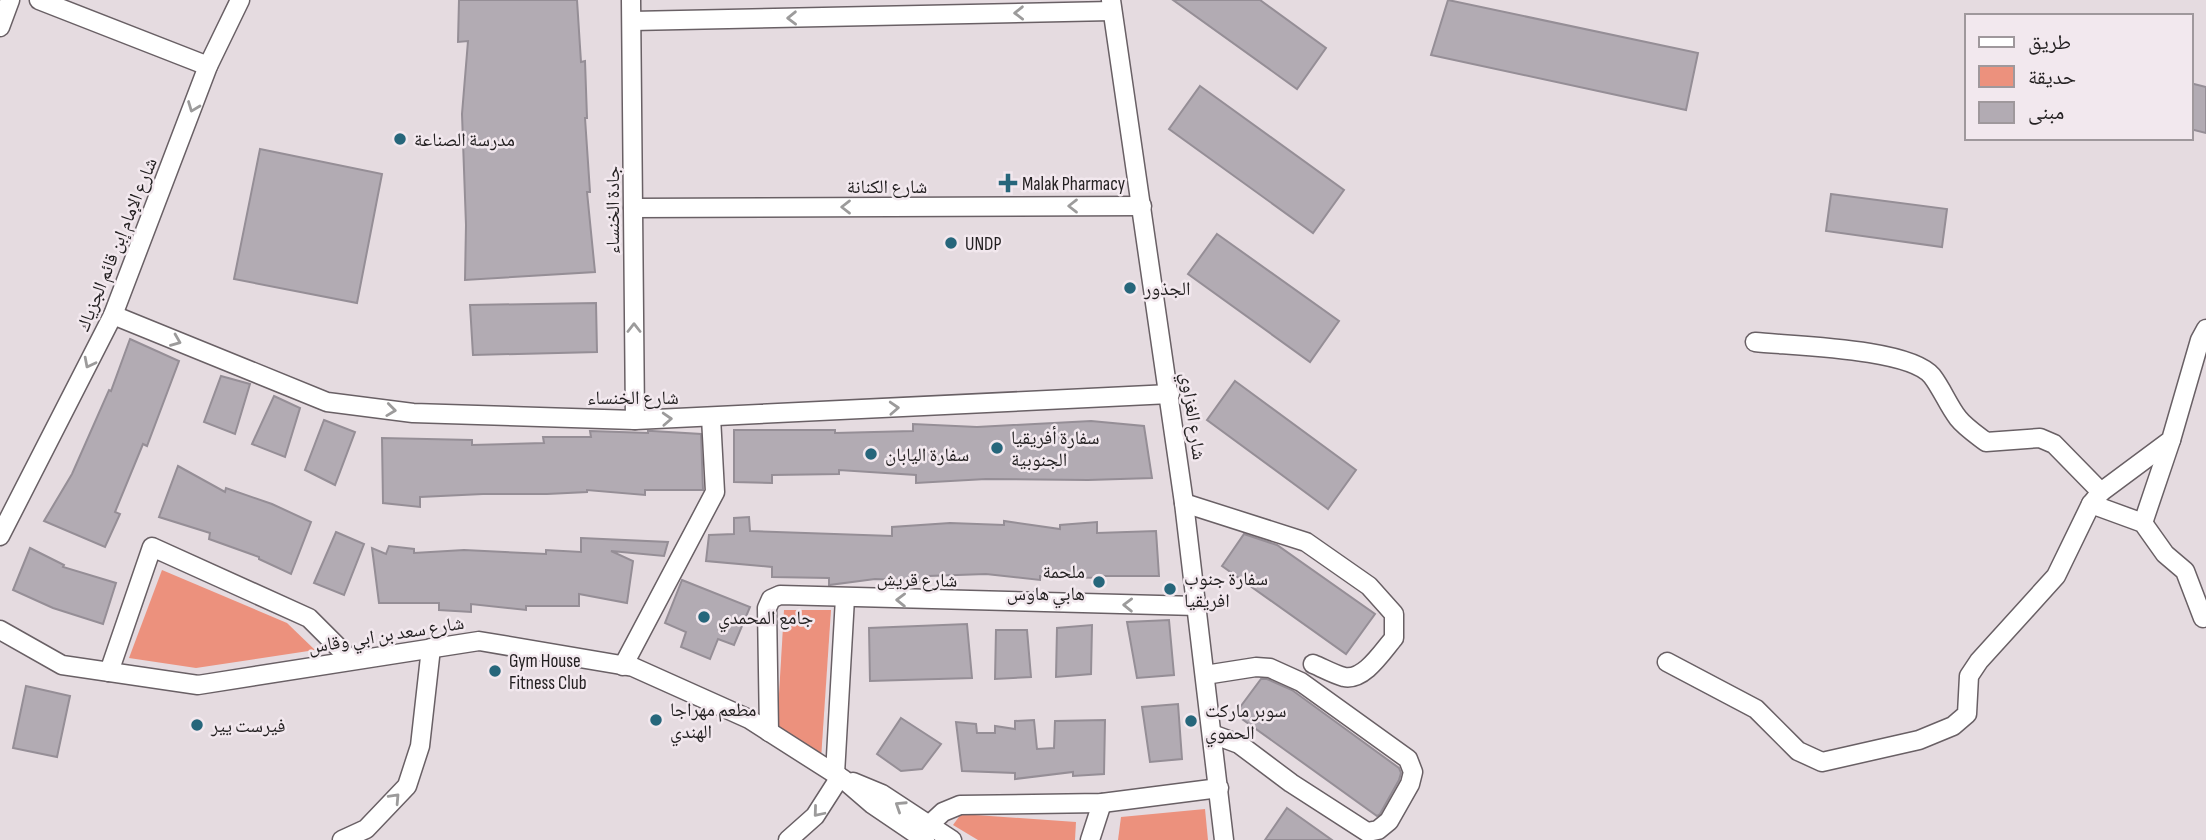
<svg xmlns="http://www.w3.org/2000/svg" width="2206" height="840" font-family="'Sofia Sans Condensed','Noto Naskh Arabic',sans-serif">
<rect width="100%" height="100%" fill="#e5dbe0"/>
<!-- green -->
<g fill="#ec917d">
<path d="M 162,570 L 287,623 L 315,650 L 196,668 L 129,658 Z"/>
<path d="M 784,610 L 831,610 L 821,759 L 777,728 Z"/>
<path d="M 1205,809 L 1208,840 L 1118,840 L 1121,817 Z"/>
<path d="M 961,814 L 1076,822 L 1075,840 L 978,840 L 953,825 Z"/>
</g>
<!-- building -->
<g fill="#b2abb3" stroke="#958e96" stroke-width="2">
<path d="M 459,0 L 577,0 L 581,62 L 585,61 L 587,118 L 585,118 L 590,192 L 587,192 L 595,272 L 465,280 L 466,225 L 462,114 L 468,41 L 458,42 Z"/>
<path d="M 1173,0 L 1260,0 L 1326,48 L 1297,89 Z"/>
<path d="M 1448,0 L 1698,53 L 1686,110 L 1431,55 Z"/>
<path d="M 2190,83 L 2206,87 L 2206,133 L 2190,129 Z"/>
<path d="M 1200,86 L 1344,190 L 1313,233 L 1169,129 Z"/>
<path d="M 260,149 L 382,174 L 357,303 L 234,279 Z"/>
<path d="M 1831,194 L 1947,209 L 1942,247 L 1826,231 Z"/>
<path d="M 1217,234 L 1339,321 L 1310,362 L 1188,274 Z"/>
<path d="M 596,303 L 597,352 L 473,355 L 470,305 Z"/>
<path d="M 130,339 L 179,361 L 147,446 L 143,444 L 115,512 L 120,514 L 105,547 L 44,521 L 72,474 L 109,390 L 111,391 Z"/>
<path d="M 221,376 L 250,384 L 235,434 L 204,422 Z"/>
<path d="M 1235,381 L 1356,470 L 1328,509 L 1207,420 Z"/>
<path d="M 274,396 L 300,408 L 285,457 L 252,444 Z"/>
<path d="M 324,420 L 355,432 L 335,485 L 305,470 Z"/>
<path d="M 1091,421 L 1144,426 L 1152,478 L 1088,480 L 986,479 L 916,483 L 916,475 L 839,470 L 839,474 L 772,475 L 772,483 L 734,482 L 734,430 L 835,430 L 835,433 L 913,431 L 913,424 L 977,427 Z"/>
<path d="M 590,431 L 648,433 L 648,431 L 652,431 L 701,434 L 703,490 L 645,490 L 645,495 L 587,490 L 587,492 L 547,494 L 483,494 L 420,497 L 420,507 L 383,503 L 382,438 L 472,440 L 472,445 L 544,443 L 543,437 L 591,437 Z"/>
<path d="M 178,466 L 225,492 L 226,488 L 272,504 L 311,522 L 291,574 L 259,559 L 259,557 L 209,539 L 210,533 L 159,517 Z"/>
<path d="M 749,517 L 750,531 L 892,536 L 892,527 L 950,523 L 1004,525 L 1004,521 L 1060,529 L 1060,525 L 1097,522 L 1097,533 L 1156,531 L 1159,576 L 1097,576 L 1097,578 L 1040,576 L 1040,580 L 986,574 L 928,576 L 928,581 L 875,579 L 829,585 L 829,578 L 772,577 L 772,567 L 706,561 L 709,535 L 734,534 L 734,518 Z"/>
<path d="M 336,532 L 364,544 L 344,595 L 314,583 Z"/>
<path d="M 1244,534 L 1277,545 L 1375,614 L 1346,654 L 1222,566 Z"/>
<path d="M 581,538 L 668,542 L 664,556 L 611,551 L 633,561 L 627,603 L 579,594 L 579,606 L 526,606 L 526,610 L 471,604 L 471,612 L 439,610 L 439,603 L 379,603 L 372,548 L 386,554 L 389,546 L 414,549 L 414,553 L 464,550 L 546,554 L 546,550 L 581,552 Z"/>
<path d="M 30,548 L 64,565 L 63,567 L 116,583 L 103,624 L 53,608 L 13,590 Z"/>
<path d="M 682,580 L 750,607 L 734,645 L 718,639 L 710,659 L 681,647 L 686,632 L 665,623 Z"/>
<path d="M 1169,620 L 1174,675 L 1137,678 L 1127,622 Z"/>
<path d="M 967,624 L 972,678 L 870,681 L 869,628 Z"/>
<path d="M 1092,625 L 1091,674 L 1056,677 L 1057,628 Z"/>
<path d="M 996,630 L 1027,630 L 1031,677 L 995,679 Z"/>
<path d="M 1261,679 L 1267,679 L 1292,690 L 1399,768 L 1401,773 L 1399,780 L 1380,814 L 1377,816 L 1235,714 Z"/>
<path d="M 26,686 L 70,696 L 57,757 L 13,748 Z"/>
<path d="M 1178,704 L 1182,759 L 1150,762 L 1142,707 Z"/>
<path d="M 901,718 L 941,744 L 922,769 L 901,771 L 877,754 Z"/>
<path d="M 1034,720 L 1037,749 L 1054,748 L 1055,721 L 1105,720 L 1104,774 L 1073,776 L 1073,772 L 1015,779 L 1015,773 L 962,771 L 956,722 L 976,724 L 977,733 L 995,733 L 995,726 L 1015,729 L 1015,721 Z"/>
<path d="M 1287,808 L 1332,840 L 1265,840 Z"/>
</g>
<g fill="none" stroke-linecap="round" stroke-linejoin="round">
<defs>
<g id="minor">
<path d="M 39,0 L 208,66"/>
<path d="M 631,0 L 635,420"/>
<path d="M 1111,0 L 1184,503 L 1224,840"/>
<path d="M 632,21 L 1112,11"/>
<path d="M 0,27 L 10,0"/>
<path d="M 633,208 L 1142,206"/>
<path d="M 113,315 L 327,402 L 413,413 L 635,420 L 1170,394"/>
<path d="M 1755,342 C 1792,346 1909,348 1932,376 C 1942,389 1948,405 1958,418 C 1965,427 1977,435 1986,442 L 2040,438 L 2054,444 L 2101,492"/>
<path d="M 1184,503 L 1306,542 L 1369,586 L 1394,614 L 1394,638 C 1382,652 1364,681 1344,677 C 1333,674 1323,668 1313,664"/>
<path d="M 2091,504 L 2143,523 L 2165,554 L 2185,571 L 2203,618"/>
<path d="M 2143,523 L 2171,440"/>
<path d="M 0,536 L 113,315 L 208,66 L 240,0"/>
<path d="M 0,630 L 62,665 L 198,685 L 479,641 L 633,667 L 749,719 L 843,779 L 872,804 L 925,840"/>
<path d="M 1667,662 L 1756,709 L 1798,751 L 1822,762 L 1919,740 L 1953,726 L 1967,714 L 1969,676 L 1979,661 L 2056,576 L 2091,504 L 2101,492 L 2171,440 L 2200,340 L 2206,329"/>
<path d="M 623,666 L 715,492 L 711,417"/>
<path d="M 109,672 L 152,547 L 309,618 L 351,660"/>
<path d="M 1205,675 L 1256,667 L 1270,668 L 1301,682 L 1408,759 L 1413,772 L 1410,784 L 1389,821 L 1378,830 L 1367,832 L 1291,783 L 1239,744 L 1212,734"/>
<path d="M 769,732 L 767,608 L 771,599 L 780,595 L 1197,606"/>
<path d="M 835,774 L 845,598"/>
<path d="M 853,782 L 882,794 L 952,840"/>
<path d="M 929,825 L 943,812 L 960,805 L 1102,803 L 1219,788"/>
<path d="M 342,840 L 366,829 L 407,786 L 420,746 L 431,648"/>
<path d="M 788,840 L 815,816 L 840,777"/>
<path d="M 1090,840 L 1102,803"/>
</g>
</defs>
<!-- minor casing -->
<use href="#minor" stroke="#696065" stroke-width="21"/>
<!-- minor -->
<use href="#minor" stroke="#fff" stroke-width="18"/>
</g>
<!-- one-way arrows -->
<defs><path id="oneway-chevron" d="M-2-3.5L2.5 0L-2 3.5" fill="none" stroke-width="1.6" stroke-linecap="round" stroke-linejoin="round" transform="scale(1.75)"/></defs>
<g stroke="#9c9b9b">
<use href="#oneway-chevron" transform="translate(1019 13) rotate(179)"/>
<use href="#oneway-chevron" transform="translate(792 18) rotate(179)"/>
<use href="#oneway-chevron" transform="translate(193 107) rotate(111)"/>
<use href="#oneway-chevron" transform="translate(1073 206) rotate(180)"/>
<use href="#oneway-chevron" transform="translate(846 207) rotate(180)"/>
<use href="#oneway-chevron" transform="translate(634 328) rotate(-90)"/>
<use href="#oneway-chevron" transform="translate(176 341) rotate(22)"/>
<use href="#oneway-chevron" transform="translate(89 363) rotate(117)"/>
<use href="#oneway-chevron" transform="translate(894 408) rotate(-3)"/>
<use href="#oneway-chevron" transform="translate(391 410) rotate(7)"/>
<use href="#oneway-chevron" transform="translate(667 419) rotate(-3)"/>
<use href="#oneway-chevron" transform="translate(901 600) rotate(-179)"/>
<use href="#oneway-chevron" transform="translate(1128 605) rotate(-179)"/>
<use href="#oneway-chevron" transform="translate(395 798) rotate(-47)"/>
<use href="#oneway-chevron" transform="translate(900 806) rotate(-147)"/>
<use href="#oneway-chevron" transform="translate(818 812) rotate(130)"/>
</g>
<!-- markers -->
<g fill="#26667b" stroke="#f2e8ee" stroke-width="2.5">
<circle cx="400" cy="139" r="7"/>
<path d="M1004.5 172.5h7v7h7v7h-7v7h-7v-7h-7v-7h7z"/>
<circle cx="951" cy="243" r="7"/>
<circle cx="1130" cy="288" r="7"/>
<circle cx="997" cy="448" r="7"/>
<circle cx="871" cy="454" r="7"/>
<circle cx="1099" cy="582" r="7"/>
<circle cx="1170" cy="589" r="7"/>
<circle cx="704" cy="617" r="7"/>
<circle cx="495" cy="671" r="7"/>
<circle cx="656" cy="720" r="7"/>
<circle cx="1191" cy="721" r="7"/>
<circle cx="197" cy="725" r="7"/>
</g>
<g text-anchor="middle" stroke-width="5" stroke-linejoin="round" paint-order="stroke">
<!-- poi labels -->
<g font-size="19" fill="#232021" stroke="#f2e8ee" text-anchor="start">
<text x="414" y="146">مدرسة الصناعة</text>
<text x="1022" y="190">Malak Pharmacy</text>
<text x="965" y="250">UNDP</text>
<text x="1144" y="295">الجذور</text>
<text x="1011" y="444">سفارة أفريقيا<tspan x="1011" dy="22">الجنوبية</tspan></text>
<text x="885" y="461">سفارة اليابان</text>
<text x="1085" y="578" text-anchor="end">ملحمة<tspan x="1085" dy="22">هابي هاوس</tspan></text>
<text x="1184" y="585">سفارة جنوب<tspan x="1184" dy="22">افريقيا</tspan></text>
<text x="718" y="624">جامع المحمدي</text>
<text x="509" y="667">Gym House<tspan x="509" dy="22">Fitness Club</tspan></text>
<text x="670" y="716">مطعم مهراجا<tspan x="670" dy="22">الهندي</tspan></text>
<text x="1205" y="717">سوبر ماركت<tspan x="1205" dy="22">الحموي</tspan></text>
<text x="211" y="732">فيرست يير</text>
</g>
<!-- street labels -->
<g font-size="19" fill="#232021" stroke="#f2e8ee">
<text x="887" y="193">شارع الكنانة</text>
<text transform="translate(612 210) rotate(-90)" y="7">جادة الخنساء</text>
<text transform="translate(116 244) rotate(-68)" y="7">شارع الإمام إبن قائم الجزياك</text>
<text x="633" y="404">شارع الخنساء</text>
<text transform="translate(1194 416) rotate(82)" y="7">شارع الغزاوي</text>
<text transform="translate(917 579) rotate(1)" y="7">شارع قريش</text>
<text transform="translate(386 634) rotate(-9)" y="7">شارع سعد بن ابي وقاس</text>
</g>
</g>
<!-- legend -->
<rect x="1965" y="14" width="228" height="126" fill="#f2e8ee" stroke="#9f989c" stroke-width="2"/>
<rect x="1979" y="37" width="35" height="10" fill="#ffffff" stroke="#9f989c" stroke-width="2"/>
<text x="2028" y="49" font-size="21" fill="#232021">طريق</text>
<rect x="1979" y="66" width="35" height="21" fill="#ec917d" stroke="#9f989c" stroke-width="2"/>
<text x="2028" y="84" font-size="21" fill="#232021">حديقة</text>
<rect x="1979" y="102" width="35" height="21" fill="#b2abb3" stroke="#9f989c" stroke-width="2"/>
<text x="2028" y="119" font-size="21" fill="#232021">مبنى</text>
</svg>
